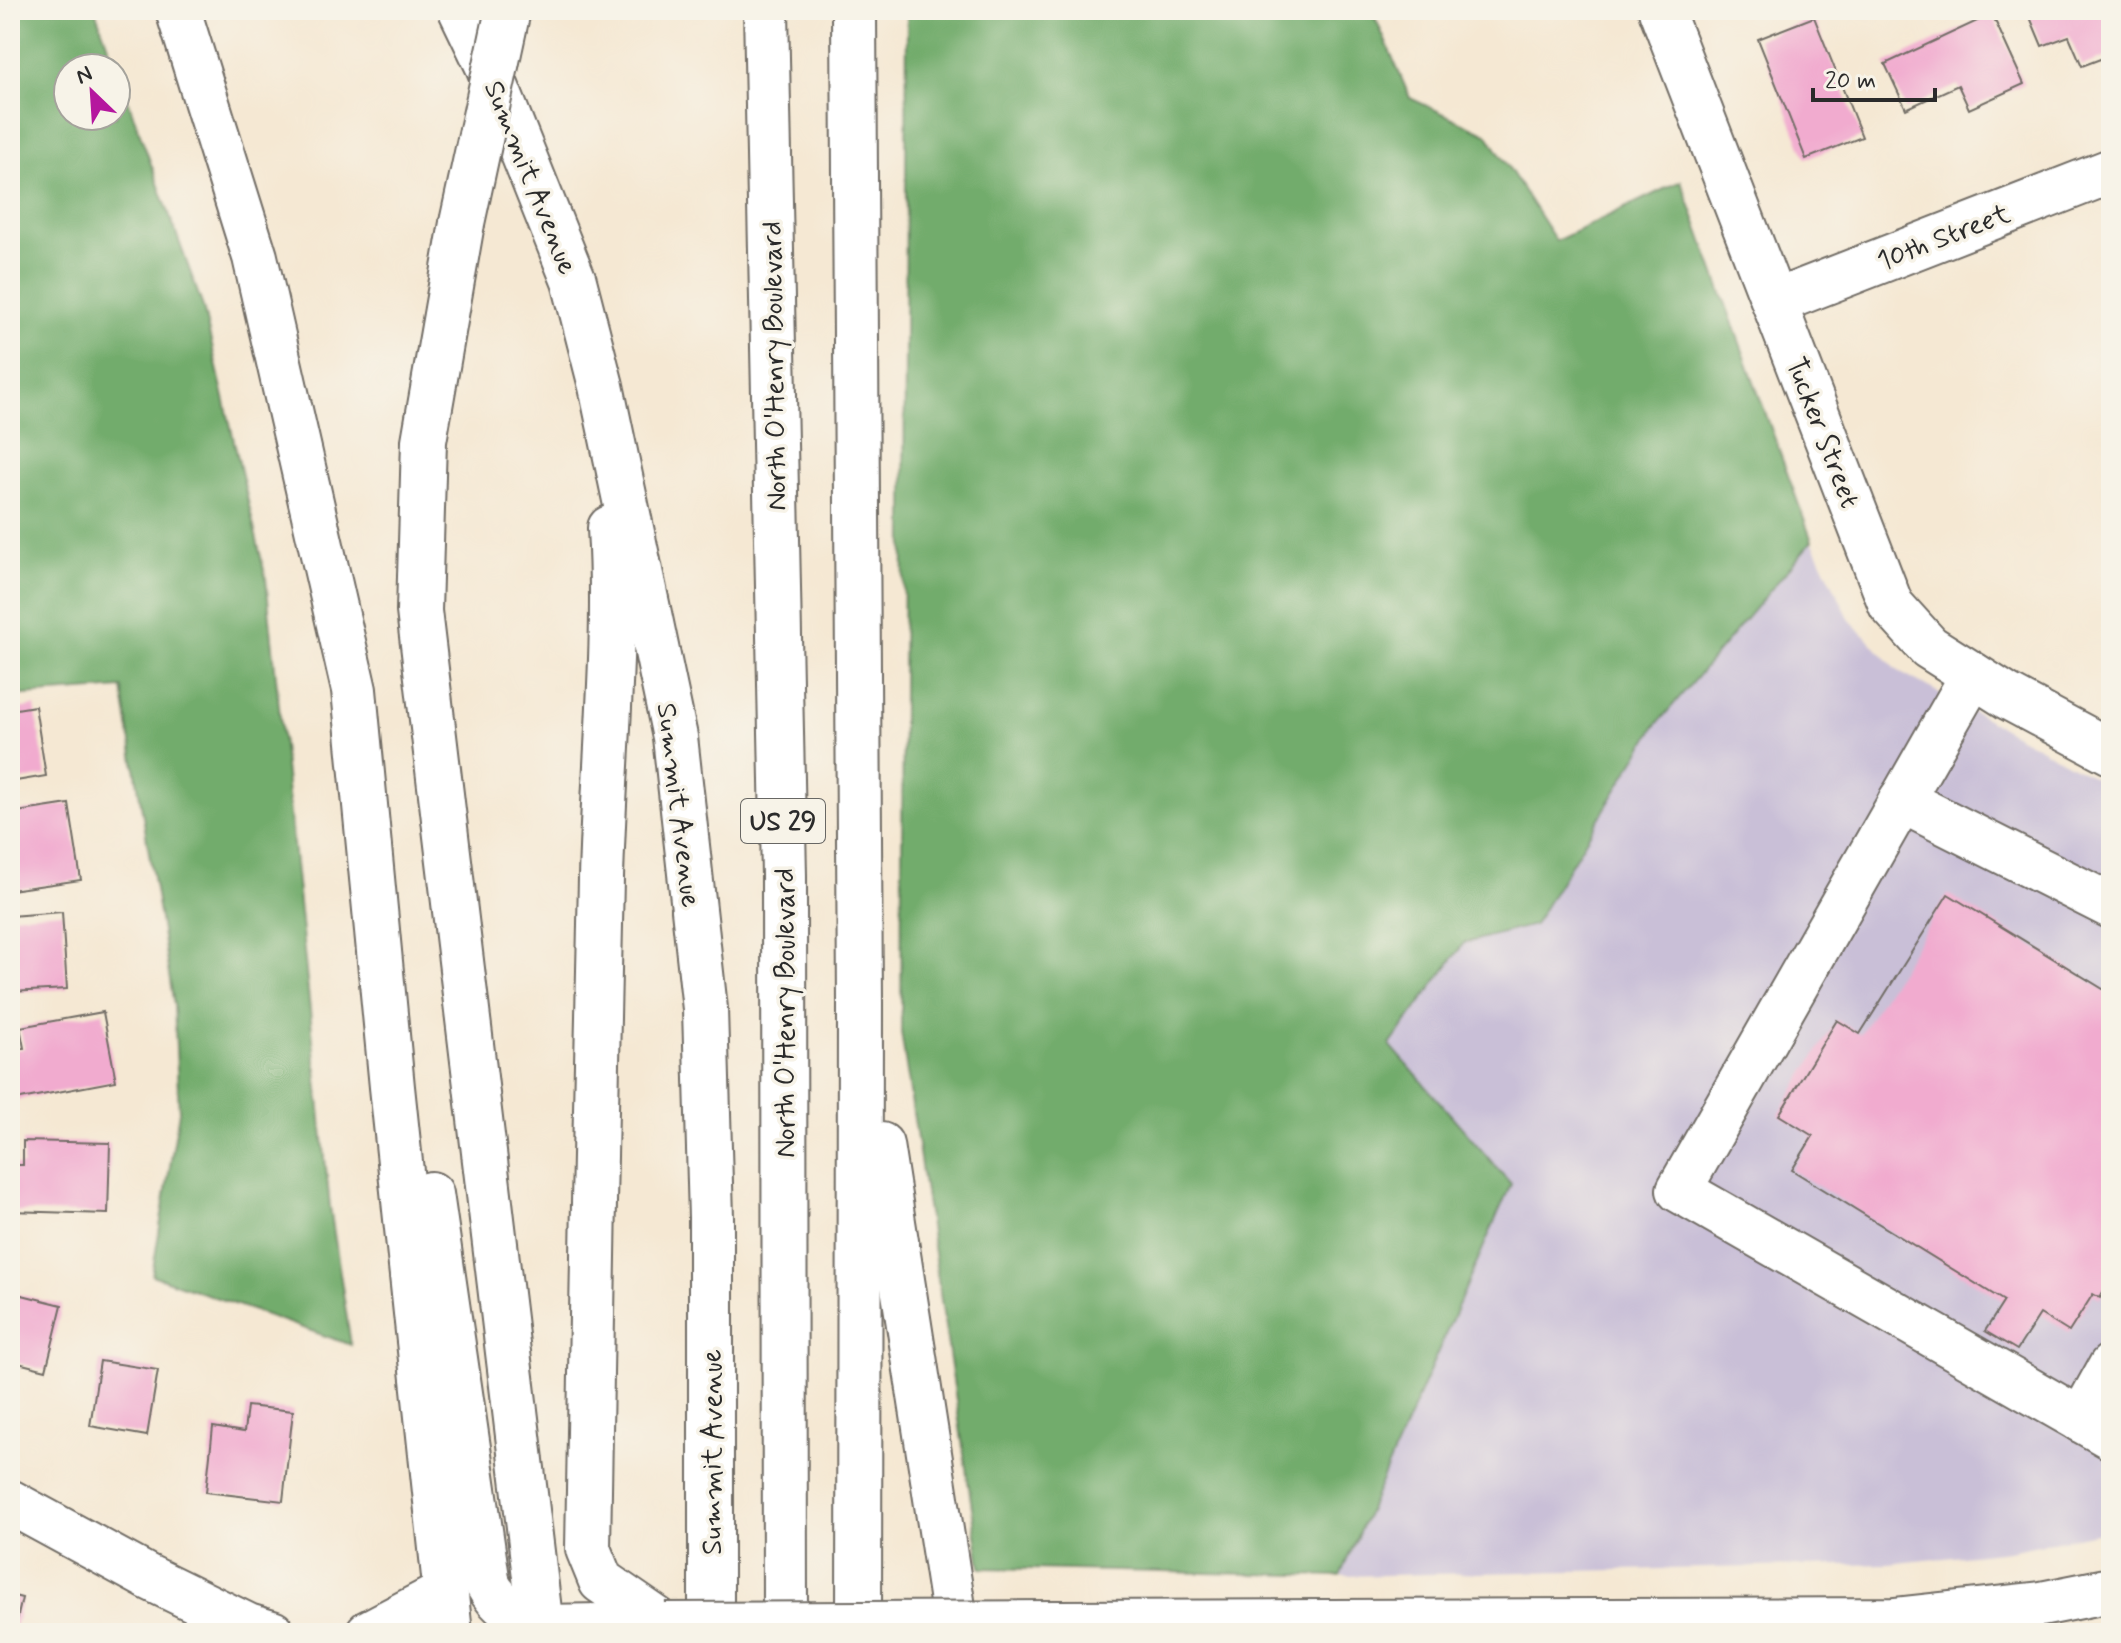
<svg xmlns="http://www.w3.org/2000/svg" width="2121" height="1643" font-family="Mynerve,sans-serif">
<rect width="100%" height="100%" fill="#f7f3e8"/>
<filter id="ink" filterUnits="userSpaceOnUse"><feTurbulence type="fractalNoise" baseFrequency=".0125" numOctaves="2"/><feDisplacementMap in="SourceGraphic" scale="16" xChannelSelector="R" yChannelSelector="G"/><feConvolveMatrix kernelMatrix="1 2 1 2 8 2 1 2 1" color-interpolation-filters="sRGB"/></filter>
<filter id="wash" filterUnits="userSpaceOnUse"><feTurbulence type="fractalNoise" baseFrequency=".006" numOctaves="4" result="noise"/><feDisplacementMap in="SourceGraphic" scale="32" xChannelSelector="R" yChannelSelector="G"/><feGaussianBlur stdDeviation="1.8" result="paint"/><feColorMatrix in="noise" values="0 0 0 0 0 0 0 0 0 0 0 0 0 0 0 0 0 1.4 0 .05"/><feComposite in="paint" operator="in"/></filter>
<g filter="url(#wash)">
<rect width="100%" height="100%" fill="#f5e8d3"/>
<!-- industrial -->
<path fill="#c9bfd7" d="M 1812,541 L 1850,620 L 1897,670 L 2111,787 L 2111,1530 L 2009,1551 L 1889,1564 L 1340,1576 L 1511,1184 L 1390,1045 L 1464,943 L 1534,925 L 1656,725 Z"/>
<!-- forest -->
<g fill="#72ac6c" stroke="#4e6c4c" stroke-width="2" fill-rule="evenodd">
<path d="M 10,10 L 95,10 L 203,307 L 266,579 L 330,1207 L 351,1345 L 152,1275 L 179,1112 L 174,1005 L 122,688 L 10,696 ZM 68,68 L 116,68 L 116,116 L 68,116 Z"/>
<path d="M 907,10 L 1372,10 L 1410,98 L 1487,134 L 1556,241 L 1681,181 L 1812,541 L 1656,725 L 1534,925 L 1464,943 L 1390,1045 L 1511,1184 L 1340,1576 L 981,1568 L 901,1032 Z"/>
</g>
<g id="blocks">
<!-- building -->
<g fill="#f1abcf">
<path d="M 2027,10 L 2111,10 L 2111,55 L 2082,66 L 2069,36 L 2042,46 Z"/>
<path d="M 1992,14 L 2024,84 L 1969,109 L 1958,85 L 1906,109 L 1885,64 Z"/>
<path d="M 1814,17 L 1862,137 L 1806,159 L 1758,39 Z"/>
<path d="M 35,706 L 46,776 L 10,782 L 10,710 Z"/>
<path d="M 69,804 L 81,880 L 10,890 L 10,813 Z"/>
<path d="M 1948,894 L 2111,994 L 2111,1280 L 2100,1298 L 2093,1294 L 2069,1332 L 2040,1314 L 2017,1350 L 1985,1331 L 2004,1301 L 1792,1170 L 1813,1136 L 1779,1115 L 1837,1020 L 1860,1034 Z"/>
<path d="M 62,912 L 67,989 L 10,992 L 10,916 Z"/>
<path d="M 103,1012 L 116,1081 L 10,1101 L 10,1051 L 24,1048 L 20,1027 Z"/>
<path d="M 23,1141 L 110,1143 L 108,1214 L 10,1211 L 10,1165 L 23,1165 Z"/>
<path d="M 10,1292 L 62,1305 L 46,1370 L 10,1361 Z"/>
<path d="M 100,1361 L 158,1370 L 147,1436 L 90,1426 Z"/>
<path d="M 247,1406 L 293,1411 L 283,1501 L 206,1492 L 213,1427 L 244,1432 Z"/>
<path d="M 10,1595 L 22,1598 L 14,1633 L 10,1633 Z"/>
</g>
</g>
</g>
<g filter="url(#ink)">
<use href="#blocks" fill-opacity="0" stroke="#726d66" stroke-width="2"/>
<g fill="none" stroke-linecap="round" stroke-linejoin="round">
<defs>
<g id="minor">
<path d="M 1661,10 L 1891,605 L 1929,647 L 2008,697 L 2111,752"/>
<path d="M 1775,302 L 2111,171"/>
<path d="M 1973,675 L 1679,1190 L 2111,1437"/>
<path d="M 1901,800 L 2111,906"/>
<path d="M 2081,1420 L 2111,1366"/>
<path d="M 10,1502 L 148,1577 L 248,1626 L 272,1633"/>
<path d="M 1058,1623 L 1894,1620 L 2041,1604 L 2111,1590"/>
<path d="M 541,1627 L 665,1625"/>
<path d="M 368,1633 L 444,1593"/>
</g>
<g id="major">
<path d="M 178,10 L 255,257 L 354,690 L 392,1087 L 450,1633"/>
<path d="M 461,10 L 488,66 L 574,281 L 601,386 L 675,737 L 705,1009 L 711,1218 L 711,1633"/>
<path d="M 610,528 C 617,644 604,762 601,878 C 595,1102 592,1325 588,1549 L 601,1581 L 665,1625"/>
<path d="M 431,1194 L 488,1585 C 500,1608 519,1616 541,1627 L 541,1633"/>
</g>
<g id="highway">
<path d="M 766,10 L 784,876 L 785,1633"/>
<path d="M 854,10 L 860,1003 L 859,1633"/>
<path d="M 462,223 L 424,441 L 419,611 L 541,1627"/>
<path d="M 881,1145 L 957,1633"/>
</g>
</defs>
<!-- minor casing -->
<use href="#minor" stroke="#726d66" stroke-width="48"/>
<!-- major casing -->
<use href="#major" stroke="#726d66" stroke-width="48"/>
<!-- highway casing -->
<use href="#highway" stroke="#726d66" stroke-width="48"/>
<!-- minor -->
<use href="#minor" stroke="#fff" stroke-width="44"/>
<!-- major -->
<use href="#major" stroke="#fff" stroke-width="44"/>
<!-- highway -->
<use href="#highway" stroke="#fff" stroke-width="44"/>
<defs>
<path id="minor-bridge" d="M 665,1625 L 1058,1623"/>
<path id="highway-bridge" d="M 462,223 L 508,10"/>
</defs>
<!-- minor-bridge casing -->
<use href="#minor-bridge" stroke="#726d66" stroke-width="48" stroke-linecap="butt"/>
<!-- highway-bridge casing -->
<use href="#highway-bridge" stroke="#726d66" stroke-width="48" stroke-linecap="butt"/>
<!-- minor-bridge -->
<use href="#minor-bridge" stroke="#fff" stroke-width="44"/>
<!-- highway-bridge -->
<use href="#highway-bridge" stroke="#fff" stroke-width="44"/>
</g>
</g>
<g text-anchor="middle" stroke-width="7" stroke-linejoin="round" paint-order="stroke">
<!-- shield labels -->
<rect fill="#f7f3e8" stroke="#686764" stroke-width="2" x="741" y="799" width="84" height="44" rx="6"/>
<g font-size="26" font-weight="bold" fill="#2b2b2b">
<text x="783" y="830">US 29</text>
</g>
<!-- street labels -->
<g font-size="28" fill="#2b2b2b" stroke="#f7f3e8">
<text transform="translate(532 177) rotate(68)" y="10">Summit Avenue</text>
<text transform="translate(1943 236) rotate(-21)" y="10">10th Street</text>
<text transform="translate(773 366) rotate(-91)" y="10">North O'Henry Boulevard</text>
<text transform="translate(1824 432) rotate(69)" y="10">Tucker Street</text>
<text transform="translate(680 805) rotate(83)" y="10">Summit Avenue</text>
<text transform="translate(784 1013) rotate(-90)" y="10">North O'Henry Boulevard</text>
<text transform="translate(711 1452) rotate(-90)" y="10">Summit Avenue</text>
</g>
</g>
<!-- margin -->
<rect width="2121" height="1643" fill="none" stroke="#f7f3e8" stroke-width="40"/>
<!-- north arrow -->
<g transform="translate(92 92) rotate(335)"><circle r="38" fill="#f7f3e8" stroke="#a5a39c" stroke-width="2"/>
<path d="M0-6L14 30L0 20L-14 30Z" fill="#b5179e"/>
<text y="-12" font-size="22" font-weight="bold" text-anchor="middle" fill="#2b2b2b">N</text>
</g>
<!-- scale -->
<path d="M1813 88v12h122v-12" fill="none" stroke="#2b2b2b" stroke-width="4"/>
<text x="1825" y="88" font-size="24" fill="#2b2b2b" stroke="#f7f3e8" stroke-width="6" paint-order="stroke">20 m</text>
</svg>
